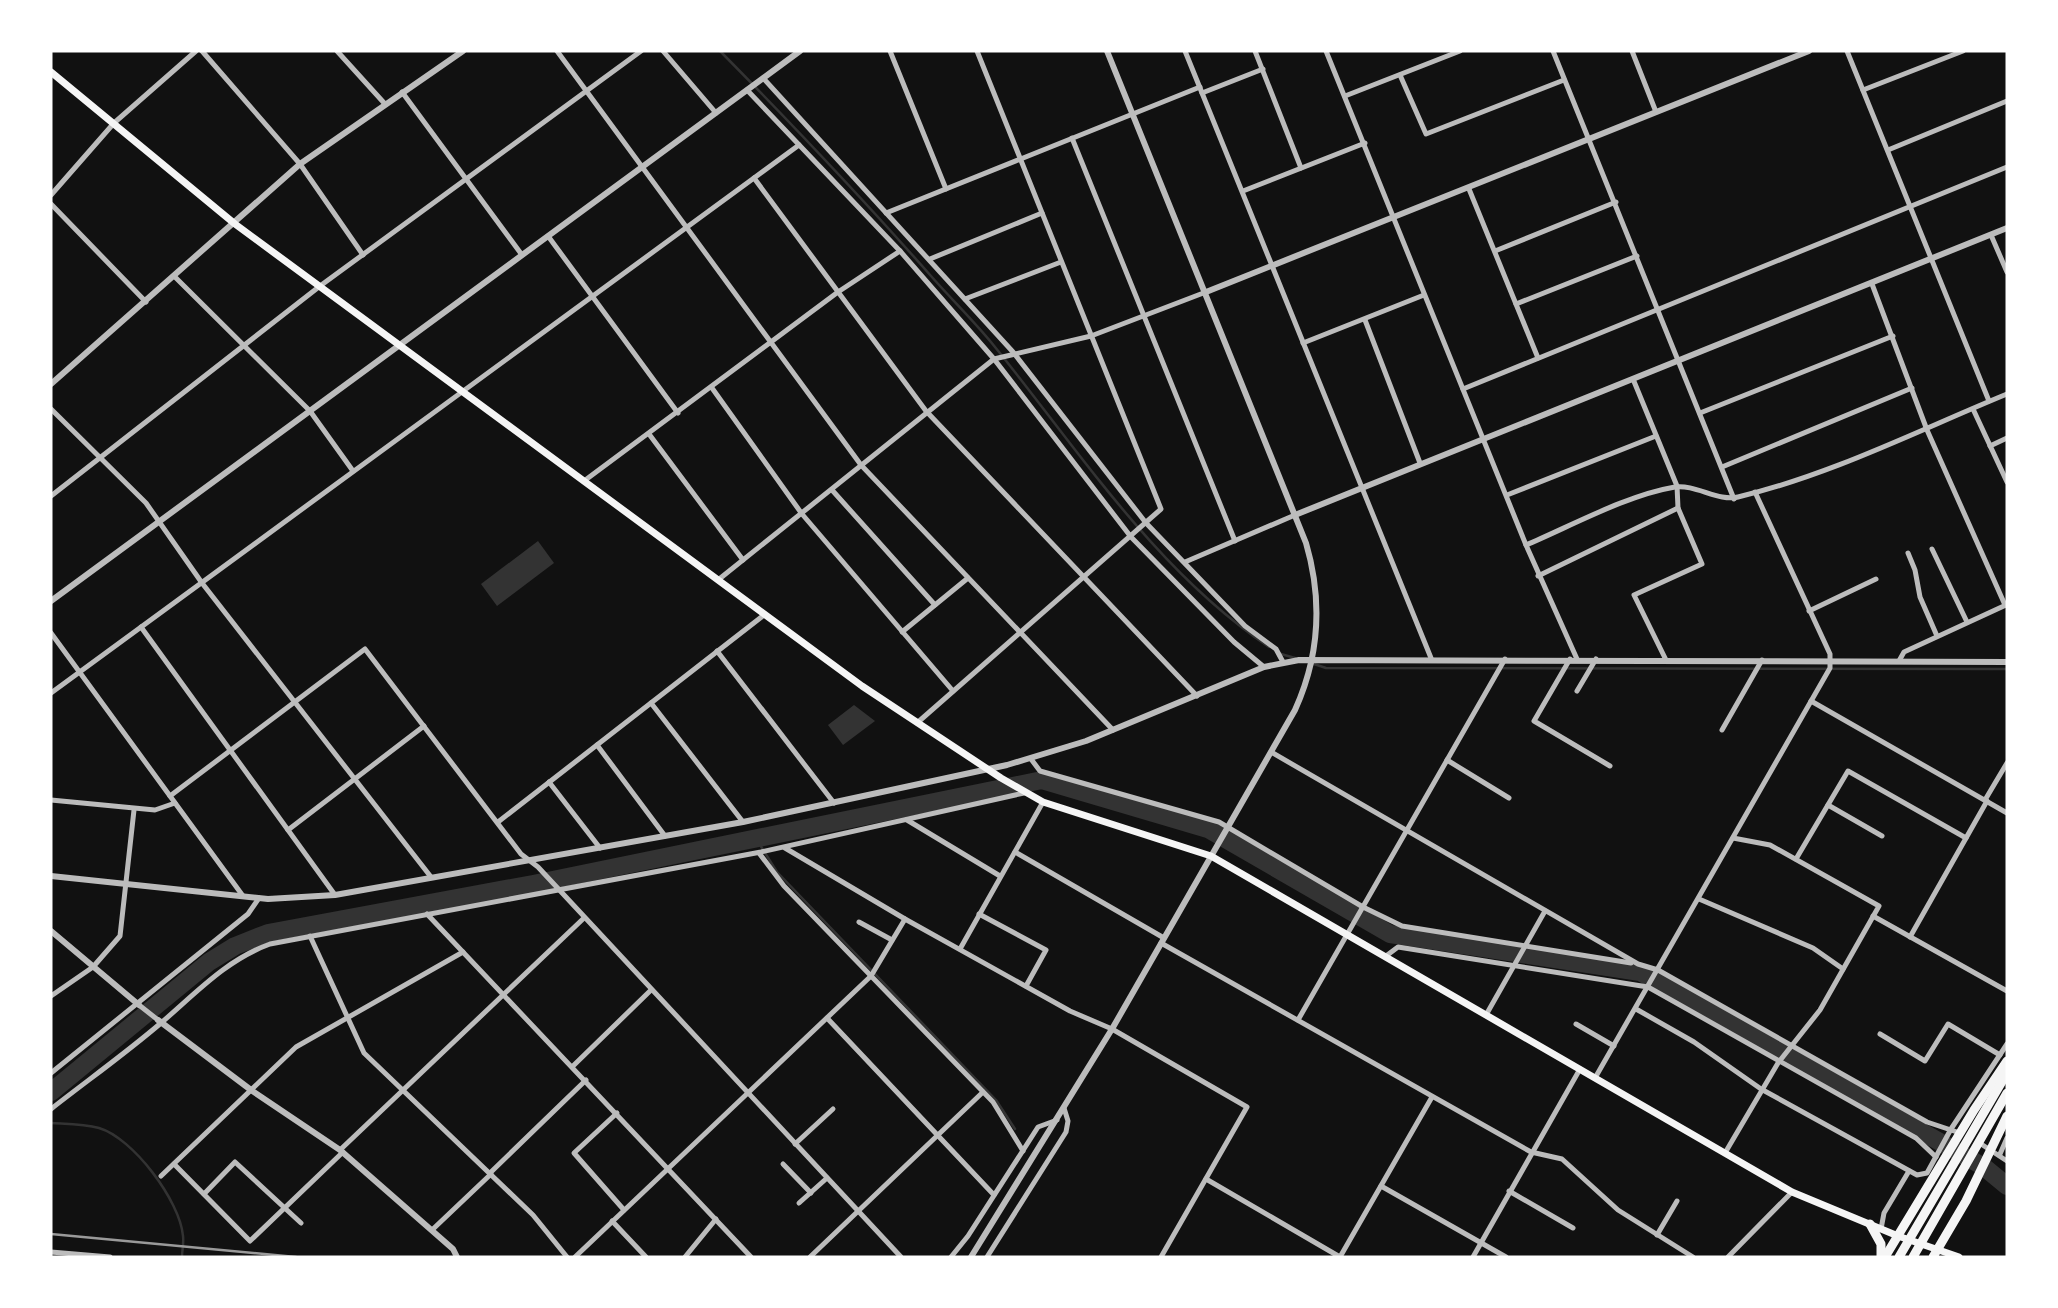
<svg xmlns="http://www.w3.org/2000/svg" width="2058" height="1308" font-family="Manrope,sans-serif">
<rect width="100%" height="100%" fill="#111"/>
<!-- water -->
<g fill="#333">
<path d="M 538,541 L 554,563 L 497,606 L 481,584 Z"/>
<path d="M 854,705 L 875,721 L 843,745 L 828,725 Z"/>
</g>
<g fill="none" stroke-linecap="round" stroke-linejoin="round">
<!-- stream -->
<g stroke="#333" stroke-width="2.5">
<path d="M 720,51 C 792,124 863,199 931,276 C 952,300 975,322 995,347 C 1080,452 1156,571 1269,647"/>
<path d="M 1281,654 L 1295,658"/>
<path d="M 1311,663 L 1326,668 L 2007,669"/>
<path d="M 757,840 L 777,872 L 996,1100 L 1015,1129"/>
<path d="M 51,1123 C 67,1124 84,1124 99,1128 C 133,1138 180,1201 183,1236 C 184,1243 182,1250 182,1257"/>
</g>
<!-- river -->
<path stroke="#333" stroke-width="18" d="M 51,1092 L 209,962 L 235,946 L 268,933 L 533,884 L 1042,780 L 1208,829 L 1390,934 L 1640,972 L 1984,1167 L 2007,1186"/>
<!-- minor -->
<g stroke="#bcbcbc" stroke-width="5">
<path d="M 202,51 L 300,164 L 363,255"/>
<path d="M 337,51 L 385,104"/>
<path d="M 557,51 L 861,465 L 1113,730"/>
<path d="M 663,51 L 716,113"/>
<path d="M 890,51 L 946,189"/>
<path d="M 1185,51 L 1431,658"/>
<path d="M 1255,51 L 1301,168"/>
<path d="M 1326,51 L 1526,545 L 1577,659"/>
<path d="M 1553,51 L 1734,499"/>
<path d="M 1632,51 L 1656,112"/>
<path d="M 1847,51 L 1989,401"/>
<path d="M 1400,75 L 1426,134 L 1564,80"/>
<path d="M 763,78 L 1013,352 L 1146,523 L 1245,626 L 1276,649 L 1283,662"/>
<path d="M 747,90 L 900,251 L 994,359 L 1131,537 L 1234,642 L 1264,667"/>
<path d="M 1863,90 L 1963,51"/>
<path d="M 402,92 L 522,255"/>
<path d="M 1202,93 L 1263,69"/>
<path d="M 1345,96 L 1460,51"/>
<path d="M 1072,138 L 1235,541"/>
<path d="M 1888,150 L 2007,101"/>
<path d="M 754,178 L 799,145"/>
<path d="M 1469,189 L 1538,358"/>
<path d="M 1243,191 L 1365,143"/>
<path d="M 51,195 L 114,123 L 196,51"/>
<path d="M 51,204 L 146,302"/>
<path d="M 886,213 L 1200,87"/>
<path d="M 1991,235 L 2007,272"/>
<path d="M 548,236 L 678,413"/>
<path d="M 1495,251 L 1616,202"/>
<path d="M 930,259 L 1042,213"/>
<path d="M 175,277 L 310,411 L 353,471"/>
<path d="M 1872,284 L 1927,430 L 2005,605"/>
<path d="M 965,299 L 1061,262"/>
<path d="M 1516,304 L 1637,256"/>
<path d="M 1365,320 L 1420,463"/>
<path d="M 1303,343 L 1424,295"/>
<path d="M 1633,379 L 1677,486 L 1678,508 L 1702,564 L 1634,595 L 1666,660"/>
<path d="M 712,388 L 802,514 L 953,691"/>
<path d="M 1463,389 L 2007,167"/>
<path d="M 51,409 L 146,503 L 202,583 L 431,877"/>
<path d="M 1973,409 L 2007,482"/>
<path d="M 1700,413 L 1893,336"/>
<path d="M 649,434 L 743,560"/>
<path d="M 1990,446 L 2007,438"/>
<path d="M 1722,467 L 1912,388"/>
<path d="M 584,481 L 838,292 L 900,251"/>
<path d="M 832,490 L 935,605"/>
<path d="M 1507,495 L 1656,436"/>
<path d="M 51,496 L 320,286 L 641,51"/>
<path d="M 1526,545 C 1571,526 1627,495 1675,487 C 1695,484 1719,502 1738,497 C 1831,475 1919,430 2007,394"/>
<path d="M 1932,549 L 1967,622"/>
<path d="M 1908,553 L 1915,570 L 1920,597 L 1937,636"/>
<path d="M 1185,562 L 1295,515"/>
<path d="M 1538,576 L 1678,508"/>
<path d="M 718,580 L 994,359 L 1091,336 L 1206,292"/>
<path d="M 1809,611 L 1876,579"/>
<path d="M 141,627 L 335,895"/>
<path d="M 902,632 L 968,578"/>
<path d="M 51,633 L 243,896"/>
<path d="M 717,651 L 834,803"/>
<path d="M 1570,659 L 1534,721 L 1610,766"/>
<path d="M 1899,661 L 1904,652 L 2006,605"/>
<path d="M 1577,691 L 1596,659"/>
<path d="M 51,693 L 754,178 L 926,411 L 1197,696"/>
<path d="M 1811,701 L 2007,813"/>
<path d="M 651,703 L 743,822"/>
<path d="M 917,723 L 1161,509 L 977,51"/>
<path d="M 1722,730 L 1762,660"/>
<path d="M 597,745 L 665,836"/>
<path d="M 1271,752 L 1638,964 L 1658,970 L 1927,1122 L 1960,1133"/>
<path d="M 1031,759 L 1040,771 L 1219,822 L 1363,907 L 1402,926 L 1631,963"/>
<path d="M 1447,760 L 1509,798"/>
<path d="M 549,782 L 600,848"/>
<path d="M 170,796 L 365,649 L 521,854 L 538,867 L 901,1257"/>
<path d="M 51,800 L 155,810 L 175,803"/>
<path d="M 1985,800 L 2007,763"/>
<path d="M 1828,805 L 1882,836"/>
<path d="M 907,820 L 1000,876"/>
<path d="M 498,822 L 764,615"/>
<path d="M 288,830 L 424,726"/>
<path d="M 785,848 L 905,919 L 1070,1011 L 1112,1029 L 1247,1107 L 1161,1257"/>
<path d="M 1015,852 L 1164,938"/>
<path d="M 759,853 L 784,886 L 993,1102 L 1023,1151"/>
<path d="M 1796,859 L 1848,771 L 1966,838"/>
<path d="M 1699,899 L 1813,948 L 1843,969"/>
<path d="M 427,914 L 751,1257"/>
<path d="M 979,914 L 1046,950 L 1026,986"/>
<path d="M 1873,916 L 2007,991"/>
<path d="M 859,922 L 892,940"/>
<path d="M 310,936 L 364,1053 L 533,1215 L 567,1257"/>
<path d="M 1910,937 L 1987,801"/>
<path d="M 1161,943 L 1531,1152 L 1562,1159 L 1618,1210 L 1693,1257"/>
<path d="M 960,949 L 1043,802"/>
<path d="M 1386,956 L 1398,947 L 1648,987 L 1916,1138 L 1936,1157"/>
<path d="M 51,996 L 93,967 L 120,936 L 134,810"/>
<path d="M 139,1005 L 158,1020"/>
<path d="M 1636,1009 L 1694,1042 L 1761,1089 L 1917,1175 L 1927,1173 L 1951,1129 L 2007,1044"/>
<path d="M 1486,1015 L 1545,911"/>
<path d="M 827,1018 L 994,1195"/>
<path d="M 1298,1020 L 1505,659"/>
<path d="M 1576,1024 L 1614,1046"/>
<path d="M 1880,1034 L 1925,1061 L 1948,1024 L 2000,1055"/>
<path d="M 573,1066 L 650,991"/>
<path d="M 51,1073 L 248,914 L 259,898"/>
<path d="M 1595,1078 L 1830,668 L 1830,654 L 1755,492"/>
<path d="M 51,1109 C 88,1080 126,1053 161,1023 C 196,993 226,960 270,944 L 761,852 L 1024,793"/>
<path d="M 617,1113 L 574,1153 L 624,1210"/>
<path d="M 1978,1142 L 2007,1161"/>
<path d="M 795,1144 L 833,1109"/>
<path d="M 340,1150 L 584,918"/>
<path d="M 1725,1153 L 1778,1063 L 1820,1010 L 1879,906 L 1770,845 L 1733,838"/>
<path d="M 2000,1154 L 2007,1138"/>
<path d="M 174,1164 L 250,1241 L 343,1152"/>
<path d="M 783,1164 L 811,1193"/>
<path d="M 490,1173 L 586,1080"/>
<path d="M 161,1176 L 296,1047 L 463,952"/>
<path d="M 1206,1179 L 1340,1257"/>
<path d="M 1381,1186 L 1506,1257"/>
<path d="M 1509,1191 L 1573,1228"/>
<path d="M 204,1194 L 235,1162 L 301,1223"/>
<path d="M 799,1203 L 827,1178"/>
<path d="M 612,1221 L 646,1257"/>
<path d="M 1881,1229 L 1884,1213 L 1909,1171"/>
<path d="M 432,1230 L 491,1174"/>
<path d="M 1657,1235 L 1677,1201"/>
<path d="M 51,1252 L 110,1257"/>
<path d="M 575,1257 L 871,976 L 905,919"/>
<path d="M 685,1257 L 716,1219"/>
<path d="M 810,1257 L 983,1092"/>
<path d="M 951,1257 L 968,1236 L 1038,1127 L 1057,1120"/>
<path d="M 987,1257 L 1066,1132 L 1068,1121 L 1064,1108"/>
<path d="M 1340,1257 L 1432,1097"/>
<path d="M 1473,1257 L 1580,1069"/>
<path d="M 1728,1257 L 1792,1192"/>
</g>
<!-- tertiary -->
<g stroke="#bcbcbc" stroke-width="6">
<path d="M 1206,292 L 1809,51"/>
<path d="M 51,384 L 300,164 L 463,51"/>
<path d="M 1295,515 L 2007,228"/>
<path d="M 51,601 L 800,51"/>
<path d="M 51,876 L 268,899 L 335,895 L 743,822 L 1007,765 L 1086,741 L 1264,667 L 1299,660 L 2007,662"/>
<path d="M 51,931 L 139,1005"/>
<path d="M 158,1020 L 251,1090 L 340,1150 L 453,1249 L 457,1257"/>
<path d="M 971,1257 L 1112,1029 L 1295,710 C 1320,655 1323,601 1306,543 L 1107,51"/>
</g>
<!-- secondary -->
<path stroke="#f5f5f5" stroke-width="7" d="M 51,72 L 235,224 L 862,686 L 1001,778 L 1043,802 L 1211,856 L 1792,1192 L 1898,1236 L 1959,1257"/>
<!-- trunk -->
<g stroke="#f5f5f5" stroke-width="9">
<path d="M 1870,1224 L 1881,1244 L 1881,1257"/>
<path d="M 1885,1257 L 1974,1110 L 2007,1061"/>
<path d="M 1899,1257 L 2007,1073"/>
<path d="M 1913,1257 L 2007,1093"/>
<path d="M 1933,1257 L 1966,1201 L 2007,1116"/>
</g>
<!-- rail -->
<path stroke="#9a9a9a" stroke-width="2.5" d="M 51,1234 L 296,1257"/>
</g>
<!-- border -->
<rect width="2058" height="1308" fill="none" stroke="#ffffff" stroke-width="105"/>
</svg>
